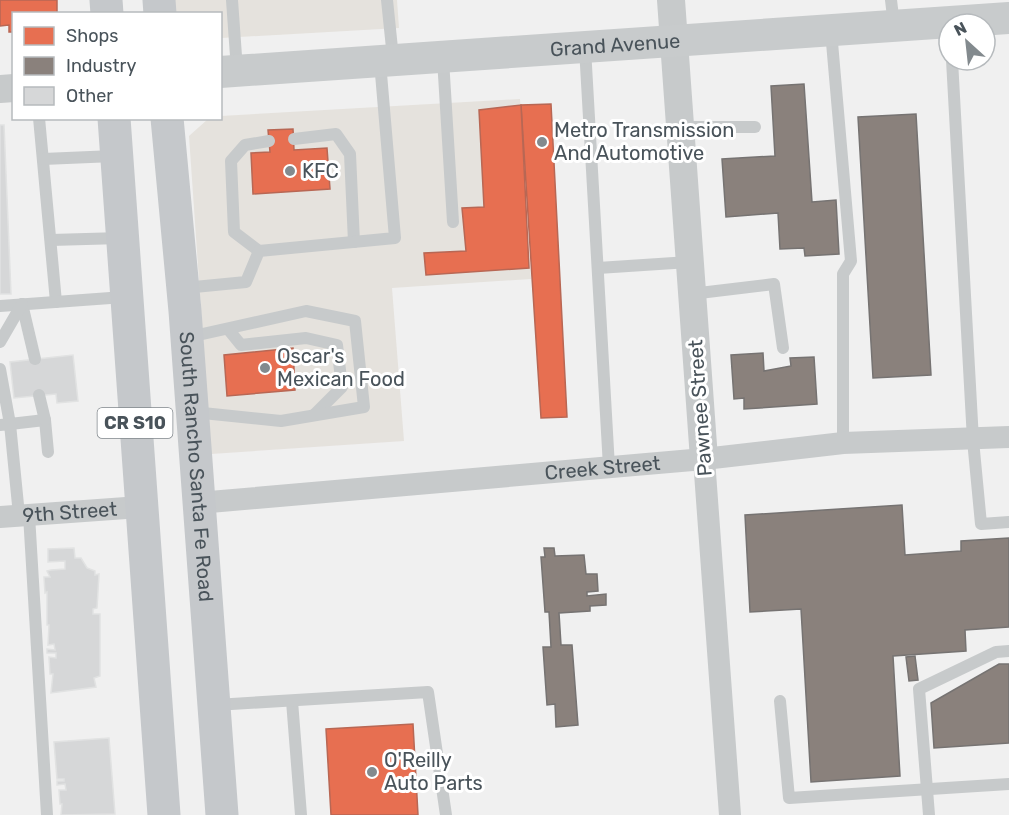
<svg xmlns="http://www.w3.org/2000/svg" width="1009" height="815" font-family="Rubik,sans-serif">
<rect width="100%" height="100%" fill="#f0f0f0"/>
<!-- commercial -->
<g fill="#e5e2dd">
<path d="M 173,0 L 397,0 L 399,28 L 221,38 L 220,14 L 175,13 Z"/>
<path d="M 520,99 L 531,279 L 392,288 L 404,441 L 211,454 L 189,136 L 208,119 L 220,118 L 221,116 Z"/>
</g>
<!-- shops -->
<g fill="#e76f51" stroke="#b86754" stroke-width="1.5">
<path d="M 0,0 L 57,0 L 57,14 L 14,14 L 14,32 L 9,32 L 9,25 L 0,26 Z"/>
<path d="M 551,104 L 567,417 L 541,418 L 521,105 Z"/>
<path d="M 521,105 L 529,268 L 426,275 L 424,253 L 466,251 L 462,208 L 484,207 L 479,110 Z"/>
<path d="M 293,129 L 294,150 L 327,148 L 330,189 L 253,194 L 251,153 L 270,152 L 268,130 Z"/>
<path d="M 293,348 L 295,390 L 227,396 L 224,355 Z"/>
<path d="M 413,724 L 418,815 L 331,815 L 326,729 Z"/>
</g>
<!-- industry -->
<g fill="#8a817c" stroke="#767372" stroke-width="1.5">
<path d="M 804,84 L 812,202 L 836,200 L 839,254 L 805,256 L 804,248 L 780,249 L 778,213 L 726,217 L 722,159 L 775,156 L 771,86 Z"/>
<path d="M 916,114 L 931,375 L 873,378 L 858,117 Z"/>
<path d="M 763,353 L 764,371 L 791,366 L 790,358 L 814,357 L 817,404 L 744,409 L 744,398 L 734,399 L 731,355 Z"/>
<path d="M 902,505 L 905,555 L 961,551 L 961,541 L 1009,538 L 1009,627 L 965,630 L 966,651 L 893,656 L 900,776 L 811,782 L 801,609 L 750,612 L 745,515 Z"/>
<path d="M 544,548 L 554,548 L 555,556 L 584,555 L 586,574 L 597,574 L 598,591 L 587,592 L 587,596 L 606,594 L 606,605 L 590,606 L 590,611 L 559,613 L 561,645 L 572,645 L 578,725 L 556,727 L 555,704 L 547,705 L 543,647 L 551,647 L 549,612 L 545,612 L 541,557 L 545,557 Z"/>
<path d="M 915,656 L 918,680 L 909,681 L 906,657 Z"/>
<path d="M 999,664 L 1009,664 L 1009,743 L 934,748 L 931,703 Z"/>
</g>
<!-- building -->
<g fill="#d6d7d8" stroke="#e1e2e2" stroke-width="1.5">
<path d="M 0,125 L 4,125 L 11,294 L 0,294 Z"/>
<path d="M 73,355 L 78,401 L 57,403 L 56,394 L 14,398 L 10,362 Z"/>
<path d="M 74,548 L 75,558 L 81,558 L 87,568 L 95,571 L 95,575 L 99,574 L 97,608 L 93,609 L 93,614 L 100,614 L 100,676 L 94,678 L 96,687 L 51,693 L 53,674 L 50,674 L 49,657 L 56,658 L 56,653 L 47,653 L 47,649 L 55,650 L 54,644 L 48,645 L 49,625 L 47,625 L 47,592 L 45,593 L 44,577 L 50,577 L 47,571 L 51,570 L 65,569 L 65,561 L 48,562 L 48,549 Z"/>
<path d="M 109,738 L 115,814 L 61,815 L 62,804 L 60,804 L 59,790 L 66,790 L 65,784 L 57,785 L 57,781 L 64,781 L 64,779 L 57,779 L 54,742 Z"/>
</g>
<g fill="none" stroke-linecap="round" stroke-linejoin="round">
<!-- service -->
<g stroke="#c7cacb" stroke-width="12">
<path d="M 232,0 L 237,70"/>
<path d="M 387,0 L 393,58"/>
<path d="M 891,0 L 894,25"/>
<path d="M 831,31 L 851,261 L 843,274 L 843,443"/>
<path d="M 585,48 L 609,467"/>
<path d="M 443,59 L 453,222"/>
<path d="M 952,60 L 973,440 L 981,524 L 1009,522"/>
<path d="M 39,118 L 56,302"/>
<path d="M 680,127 L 755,127"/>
<path d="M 294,139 L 336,134 L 350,154 L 354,242"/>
<path d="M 43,159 L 114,156"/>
<path d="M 51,240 L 121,238"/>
<path d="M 259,251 L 234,232 L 231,161 L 245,145 L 269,141"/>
<path d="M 598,268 L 689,262"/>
<path d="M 184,288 L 246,282 L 259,251 L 395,238 L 380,62"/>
<path d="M 691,294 L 774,284 L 783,348"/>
<path d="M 22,304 L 35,359"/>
<path d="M 0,306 L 124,297"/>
<path d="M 228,329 L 241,345 L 306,338 L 337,345 L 342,387 L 314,415"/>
<path d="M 189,337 L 306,311 L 355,321 L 364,407 L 281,421 L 193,412"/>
<path d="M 0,342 L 22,304"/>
<path d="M 0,369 L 10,424 L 45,420 L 48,452"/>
<path d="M 39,395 L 45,420"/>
<path d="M 0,425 L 10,424 L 19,515"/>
<path d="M 29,515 L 47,815"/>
<path d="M 292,701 L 301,815"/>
<path d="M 780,701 L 789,798 L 1009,784"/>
<path d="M 215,705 L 428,692 L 446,815"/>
<path d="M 929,815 L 919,689 L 996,652 L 1009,651"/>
</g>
<!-- minor -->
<g stroke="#c7cacb" stroke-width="22">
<path d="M 704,459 L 730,815"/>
<path id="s1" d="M 198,503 L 704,459 L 843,443 L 1009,437"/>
<path id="s2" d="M 0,517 L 140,507"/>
</g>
<!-- tertiary -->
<g stroke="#c7cacb" stroke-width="28">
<path d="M 671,0 L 704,459"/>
<path d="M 0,89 L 14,88"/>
</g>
<!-- secondary -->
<path stroke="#c8cbcc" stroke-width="32" id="s3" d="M 220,72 L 1009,18"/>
<!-- primary -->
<g stroke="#c5c8cb" stroke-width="33">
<path d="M 106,0 L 107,14"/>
<path d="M 159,0 L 160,14"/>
<path d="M 114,118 L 164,815"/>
<path id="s4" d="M 167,118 L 185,311 L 222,815"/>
</g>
</g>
<!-- markers -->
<g fill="#838a8e" stroke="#fff" stroke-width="2">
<circle cx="542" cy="142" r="6"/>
<circle cx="290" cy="171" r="6"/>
<circle cx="265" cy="368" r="6"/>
<circle cx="372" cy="772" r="6"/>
</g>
<g text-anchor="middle" stroke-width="6" stroke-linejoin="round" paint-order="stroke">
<!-- shield labels -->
<rect fill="#fff" stroke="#80878c" stroke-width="1.5" x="97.5" y="408" width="75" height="30" rx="4.5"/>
<g font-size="18" font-weight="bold" fill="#49535a">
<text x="135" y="429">CR S10</text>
</g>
<!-- street labels -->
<g font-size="20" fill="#49535a" stroke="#fff">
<text dy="7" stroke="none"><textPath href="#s3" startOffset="396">Grand Avenue</textPath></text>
<text transform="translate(700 408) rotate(-94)" y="7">Pawnee Street</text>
<text dy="7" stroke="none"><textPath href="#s4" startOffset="350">South Rancho Santa Fe Road</textPath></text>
<text dy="7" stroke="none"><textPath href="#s1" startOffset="406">Creek Street</textPath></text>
<text dy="7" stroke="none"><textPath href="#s2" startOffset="70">9th Street</textPath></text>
</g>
<!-- poi labels -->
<g font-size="20" fill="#49535a" stroke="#fff" text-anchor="start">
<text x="554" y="137">Metro Transmission<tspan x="554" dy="23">And Automotive</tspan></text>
<text x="302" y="178">KFC</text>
<text x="277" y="363">Oscar's<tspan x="277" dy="23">Mexican Food</tspan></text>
<text x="384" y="767">O'Reilly<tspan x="384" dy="23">Auto Parts</tspan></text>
</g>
</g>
<!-- legend -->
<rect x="12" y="12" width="210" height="108" fill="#ffffff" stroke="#b6babd" stroke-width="1.5"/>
<rect x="24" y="27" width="30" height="18" fill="#e76f51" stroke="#b6babd" stroke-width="1.5"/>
<text x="66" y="42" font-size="18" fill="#49535a">Shops</text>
<rect x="24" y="57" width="30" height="18" fill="#8a817c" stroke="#b6babd" stroke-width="1.5"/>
<text x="66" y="72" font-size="18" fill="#49535a">Industry</text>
<rect x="24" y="87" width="30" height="18" fill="#d6d7d8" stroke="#b6babd" stroke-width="1.5"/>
<text x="66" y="102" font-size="18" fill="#49535a">Other</text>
<!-- north arrow -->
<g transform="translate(967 42) rotate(333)"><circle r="28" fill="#ffffff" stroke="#b6babd" stroke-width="1.5"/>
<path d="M0-4.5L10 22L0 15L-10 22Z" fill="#838a8e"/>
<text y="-9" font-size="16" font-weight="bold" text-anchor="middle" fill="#49535a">N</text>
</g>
</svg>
